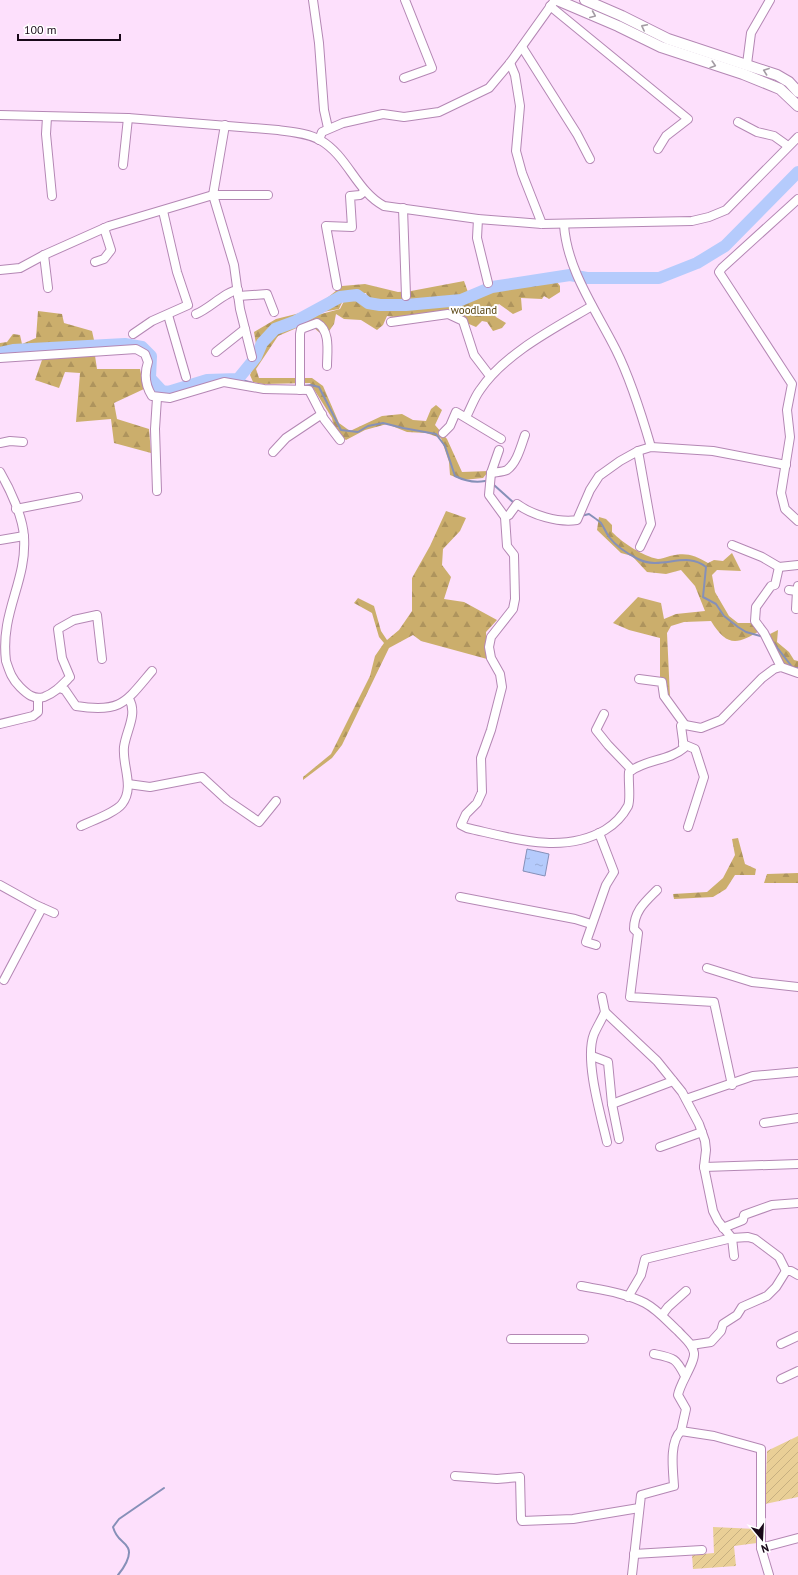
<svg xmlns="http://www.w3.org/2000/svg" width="798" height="1575" font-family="'PT Sans',sans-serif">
<defs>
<pattern id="forest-firs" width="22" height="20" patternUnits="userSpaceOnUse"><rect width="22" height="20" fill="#cbae6c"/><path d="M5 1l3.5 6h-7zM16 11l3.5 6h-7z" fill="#ae945d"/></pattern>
<pattern id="garden-furrows" width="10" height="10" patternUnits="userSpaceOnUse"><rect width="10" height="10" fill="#e9cf96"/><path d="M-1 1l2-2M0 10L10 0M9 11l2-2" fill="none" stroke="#c7b081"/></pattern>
<pattern id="water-ripples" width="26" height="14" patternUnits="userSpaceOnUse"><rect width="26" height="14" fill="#b5cbfc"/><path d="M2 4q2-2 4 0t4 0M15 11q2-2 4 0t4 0" fill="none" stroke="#9badd7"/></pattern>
</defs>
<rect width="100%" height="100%" fill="#fde0fc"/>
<!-- forest -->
<g fill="url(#forest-firs)">
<path d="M 554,278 L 560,286 L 560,292 L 549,299 L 544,296 L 542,299 L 521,298 L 522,310 L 513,314 L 499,304 L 491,310 L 496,317 L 506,323 L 502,328 L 493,331 L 487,322 L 482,321 L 476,327 L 469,324 L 467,327 L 450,314 L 404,318 L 387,316 L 383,325 L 377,330 L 361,320 L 344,319 L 336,314 L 334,324 L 325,337 L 314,328 L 307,329 L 305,332 L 297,331 L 310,317 L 340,309 L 347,295 L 366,294 L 373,309 L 394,305 L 397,310 L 404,307 L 463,300 L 509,285 L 532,284 L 541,280 Z"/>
<path d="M 464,281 L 469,295 L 448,301 L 429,297 L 410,305 L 403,301 L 373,307 L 366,293 L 346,294 L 339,309 L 312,314 L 299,327 L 278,336 L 256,369 L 259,378 L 312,378 L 323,386 L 339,423 L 350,431 L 382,416 L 402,414 L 413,420 L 426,421 L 431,409 L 436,405 L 442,410 L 435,425 L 447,439 L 462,472 L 489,471 L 483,478 L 463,480 L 450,475 L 449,462 L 441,438 L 426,433 L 407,432 L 387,424 L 365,430 L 346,440 L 335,433 L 332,418 L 310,383 L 263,384 L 253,382 L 250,375 L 258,356 L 254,332 L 276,319 L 300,313 L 322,302 L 342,286 L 365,284 L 398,292 L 411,291 Z"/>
<path d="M 38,311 L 62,314 L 64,323 L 92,331 L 94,340 L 116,340 L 112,348 L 94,349 L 97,369 L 140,369 L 144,389 L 114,403 L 117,419 L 149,429 L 151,453 L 114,443 L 111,419 L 76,422 L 80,373 L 65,372 L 59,388 L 35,380 L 42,360 L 0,358 L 0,343 L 7,342 L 13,334 L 20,335 L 22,344 L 36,338 Z"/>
<path d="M 446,511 L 466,518 L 460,531 L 443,549 L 442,565 L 451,577 L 444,599 L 464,602 L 497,620 L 486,632 L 487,659 L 421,641 L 413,635 L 389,648 L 342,745 L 332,758 L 303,780 L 303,777 L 331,754 L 370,676 L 375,656 L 384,643 L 379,637 L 372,613 L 354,603 L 358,598 L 374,606 L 381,631 L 387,640 L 399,630 L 412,611 L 412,578 L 430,546 Z"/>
<path d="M 599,517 L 606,519 L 612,525 L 612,532 C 623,543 642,556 658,559 C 661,559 666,557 670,556 C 686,552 694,555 708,563 L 714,560 L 723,561 L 732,553 L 741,571 L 717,570 L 712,575 L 715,592 L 729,616 L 738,623 L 751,623 L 761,630 C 737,645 727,647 711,621 L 684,622 L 671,626 L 667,633 L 670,697 L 686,720 L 660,694 L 660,638 L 629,630 L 613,623 L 638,597 L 661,603 L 664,619 L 676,614 L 705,611 L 695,586 L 681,570 L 666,574 L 647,572 L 632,556 L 621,553 L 597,530 Z"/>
<path d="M 778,630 L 777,642 L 789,652 L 794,660 L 798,661 L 798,672 L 780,662 L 770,634 Z"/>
<path d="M 738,838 L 745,864 L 756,869 L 755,875 L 735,875 L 726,889 L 713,897 L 674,899 L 673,894 L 707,892 L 723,878 L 735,855 L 732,839 Z"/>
<path d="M 798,873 L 798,883 L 764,883 L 767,874 Z"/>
</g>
<!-- garden -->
<g fill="url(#garden-furrows)">
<path d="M 798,1436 L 798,1497 L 765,1504 L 767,1451 Z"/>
<path d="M 713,1527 L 756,1529 L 757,1543 L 734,1546 L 736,1566 L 693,1569 L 692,1555 L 714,1553 Z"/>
</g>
<!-- water -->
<path fill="url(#water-ripples)" stroke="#8690b8" d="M 527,849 L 549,854 L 545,876 L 523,871 Z"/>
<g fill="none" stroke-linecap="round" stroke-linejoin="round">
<!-- stream -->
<g stroke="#8690b8" stroke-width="2">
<path d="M 238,379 L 253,383"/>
<path d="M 303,386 L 311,385 L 319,387 L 341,430 L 358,432 L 368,426 L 383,423 L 403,428 L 436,434 L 445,446 L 455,476 C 465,481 474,483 485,481"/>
<path d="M 494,485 L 514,503"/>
<path d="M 581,516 L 589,514 C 593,517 598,520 601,523 C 604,527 606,533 609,537 C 616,546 628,554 638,559 C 661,571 686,550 706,567 L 703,597 L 716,604 L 724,616 L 738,627 L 746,632 L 764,637"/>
<path d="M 772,641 L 793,668 L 798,668"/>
<path d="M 118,1575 C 123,1569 132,1556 128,1548 C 123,1539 117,1541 113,1527 L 119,1519 L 164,1488"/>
</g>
<!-- river -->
<path stroke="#b5cbfc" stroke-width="12" d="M 0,353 L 13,350 L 125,344 L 142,347 L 151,356 L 150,378 L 162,391 L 168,392 L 207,380 L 238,379 L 256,357 L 262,343 L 275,329 L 294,322 L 340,297 L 357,295 L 368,303 L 380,305 L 406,305 L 461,300 L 492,287 L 570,275 L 587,278 L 659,278 L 697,263 L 725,246 L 798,172"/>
<defs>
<g id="minor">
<path d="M 313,0 L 319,43 L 324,110 L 328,128"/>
<path d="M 550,6 L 688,119 L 666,136 L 658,149"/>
<path d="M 522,47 L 577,134 L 590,159"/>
<path d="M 510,63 L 515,75 L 520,106 L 516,151 L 522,173 L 542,224"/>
<path d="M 747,64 L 751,33 L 770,0"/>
<path d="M 404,78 L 432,68 L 405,0"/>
<path d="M 0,115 L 128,118 L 278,130 C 292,132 308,133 320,140 C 348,156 356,191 384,206 L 478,219 L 542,224 L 692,221 L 709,217 L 726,210 L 798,137"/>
<path d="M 47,117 L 46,134 L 52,196"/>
<path d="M 738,122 L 757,132 L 774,136 L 788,146"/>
<path d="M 225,125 L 213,195 L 234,265 L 240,309 L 252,357"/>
<path d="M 319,140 L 322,132 L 343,123 L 383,114 L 404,117 L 439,112 L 489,88 L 510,63 L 555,0"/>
<path d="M 123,165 L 128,118"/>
<path d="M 798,199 L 722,268 L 719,272 L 792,384 L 787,410 L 790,437 L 781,493 L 785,509 L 798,521"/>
<path d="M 403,208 L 406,296"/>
<path d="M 478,219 L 477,238 L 488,283"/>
<path d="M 564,225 C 567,270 596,310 616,350 C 631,380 642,416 651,447"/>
<path d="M 44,255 L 48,288"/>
<path d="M 95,262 L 104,259 L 111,250 L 104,228"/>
<path d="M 0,270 L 20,268 L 44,255 L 109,226 L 213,195 L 268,195"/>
<path d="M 337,286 L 326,226 L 352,227 L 350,196 L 360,195 L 365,191"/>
<path d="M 238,296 L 267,294 L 274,312"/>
<path d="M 196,314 C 209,309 226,291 238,290"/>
<path d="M 168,315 L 186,377"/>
<path d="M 391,322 L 448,314 L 463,321 L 474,355 L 490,376"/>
<path d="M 133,334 L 152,321 L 188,305 L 177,272 L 163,211"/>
<path d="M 216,352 L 245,329"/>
<path d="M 0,358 L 136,349 L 145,354 L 148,362 C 144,374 145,385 152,396 L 170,398 L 224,382 L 264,389 L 309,390 L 324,419 L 340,440"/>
<path d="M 300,390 L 300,334 L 301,329 L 317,323 C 331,331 327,352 327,366"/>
<path d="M 157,398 L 155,429 L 157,491"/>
<path d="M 466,417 C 471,408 474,398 480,390 C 505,353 555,328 592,306"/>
<path d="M 443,433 L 450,426 L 456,412 L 501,439"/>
<path d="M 0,443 L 10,441 L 23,442"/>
<path d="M 499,450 L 491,473 L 489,495 L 505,517 L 507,546 L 514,555 L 515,599 L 513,609 L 491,637 L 489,647 L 491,658 L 500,674 L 502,687 L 491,730 L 481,758 L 482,792 L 477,803 L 466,814 L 461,825 L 467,828 C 512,838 562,855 605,830 C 615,824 622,817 628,806 C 631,799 628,781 629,772 C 646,759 669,761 684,748 L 681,726 L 685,725 L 701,728 L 721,720 L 762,678 L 774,669 L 781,667 L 798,673"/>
<path d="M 638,451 L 651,524 L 640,547"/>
<path d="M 273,452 L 286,438 L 322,414"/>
<path d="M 0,472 C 10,489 23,517 24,537 C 27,582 0,612 6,661 C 10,673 12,679 20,687 C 27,694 34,700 44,697 C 55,693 62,685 70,677 L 62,658 L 58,629 L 74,620 L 97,615 L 102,659"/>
<path d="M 491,473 C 496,472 503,472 507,470 C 517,463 521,446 525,435"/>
<path d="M 16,509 L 78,497"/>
<path d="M 505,517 L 509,515 L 517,504 C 532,515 558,523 577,520 L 590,490 L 599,476 L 620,461 L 638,451 L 651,447 L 713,451 L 786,465"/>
<path d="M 0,540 L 24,536"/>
<path d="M 732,545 L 762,557 L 779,567 L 798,565"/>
<path d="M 779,567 L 775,585 L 771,586 L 756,607 L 755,621 L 764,633 L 781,667"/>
<path d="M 789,590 L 797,591 L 798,586"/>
<path d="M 796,609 L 797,591"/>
<path d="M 639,679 L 662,682 L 664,696 L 685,725"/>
<path d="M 60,688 L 65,690 L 76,706 C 121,713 125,703 152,671"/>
<path d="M 604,714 L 596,730 L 608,745 L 632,770"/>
<path d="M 0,724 L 33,716 L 38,712 L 38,699"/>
<path d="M 683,744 L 695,749 L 704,777 L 688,827"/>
<path d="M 128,784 L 150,787 L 202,777 L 227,800 L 259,822 L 276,801"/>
<path d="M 81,826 C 91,821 115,813 122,804 C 135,787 122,766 124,747 C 126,731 138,714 129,699"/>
<path d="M 0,885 L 36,905 L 54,913"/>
<path d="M 657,890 C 645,902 634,911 634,929 L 638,933 L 630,997 L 714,1002 L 732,1085"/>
<path d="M 460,897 L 575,919 L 591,924"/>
<path d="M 596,945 L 586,942 L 606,885 L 614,872 L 599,833"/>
<path d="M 707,968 L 752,982 L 798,987"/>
<path d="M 4,980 L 42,908"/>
<path d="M 602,997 L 605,1012 C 602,1019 597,1027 594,1034 C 584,1059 601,1116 607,1142"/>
<path d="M 605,1012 L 657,1061 L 682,1092 L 699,1124 L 705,1141 L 706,1150 L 704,1167 L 713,1211 L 718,1221 L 732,1238 L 734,1256"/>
<path d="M 592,1056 L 608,1062 L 612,1104 L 619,1139"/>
<path d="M 686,1099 L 753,1076 L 798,1072"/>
<path d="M 612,1104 L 673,1081"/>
<path d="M 764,1123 L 798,1118"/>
<path d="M 660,1147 L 702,1132"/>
<path d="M 704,1167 L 798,1164"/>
<path d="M 723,1228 L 743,1220 L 744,1215 L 772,1205 L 798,1203"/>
<path d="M 581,1286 C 602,1290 626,1293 645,1303 C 658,1310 668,1322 678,1331 C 683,1337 693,1344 694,1353 C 695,1363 680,1383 678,1395 L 686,1409 L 681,1431"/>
<path d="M 628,1297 L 641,1275 L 645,1259 L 732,1238 L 748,1237 L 755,1239 L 779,1257 L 786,1271"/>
<path d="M 662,1315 L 668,1307 L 686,1291"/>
<path d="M 511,1339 L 584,1339"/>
<path d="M 781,1344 L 798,1336"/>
<path d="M 691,1345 L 711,1342 L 721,1331 L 723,1324 L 737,1315 L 742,1307 L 767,1296 L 776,1287 L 786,1271 L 791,1271 L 798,1275"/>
<path d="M 654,1354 C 674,1358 676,1358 685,1376"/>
<path d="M 781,1379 L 798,1371"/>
<path d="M 455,1476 L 497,1479 L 520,1477 L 521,1519 L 522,1521 L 573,1519 L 639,1508"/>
<path d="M 761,1548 L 798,1538"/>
<path d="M 634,1554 L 702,1550"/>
<path d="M 632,1575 L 641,1495 L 674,1486 C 673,1470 669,1442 681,1431 L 714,1436 L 761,1449 L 761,1548 L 769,1575"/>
</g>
<g id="major">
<path d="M 557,0 L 618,26 L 661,47 L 743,74 L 780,89 L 798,106"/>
<path d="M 585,0 L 622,16 L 668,39 L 777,75 L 789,82 L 798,92"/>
</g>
</defs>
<!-- minor casing -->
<use href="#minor" stroke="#b487b4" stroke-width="10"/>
<!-- major casing -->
<use href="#major" stroke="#b487b4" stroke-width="12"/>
<!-- minor -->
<use href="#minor" stroke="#fff" stroke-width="8"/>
<!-- major -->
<use href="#major" stroke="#fff" stroke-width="10"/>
</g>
<!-- one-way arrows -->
<defs><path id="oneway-chevron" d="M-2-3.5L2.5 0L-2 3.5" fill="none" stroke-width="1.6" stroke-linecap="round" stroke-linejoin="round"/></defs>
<g stroke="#a39ca3">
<use href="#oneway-chevron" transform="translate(593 15) rotate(23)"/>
<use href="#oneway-chevron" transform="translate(644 27) rotate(-153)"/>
<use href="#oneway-chevron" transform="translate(713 65) rotate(17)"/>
<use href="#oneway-chevron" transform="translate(766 71) rotate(-160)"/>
</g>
<g text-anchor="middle" stroke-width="4" stroke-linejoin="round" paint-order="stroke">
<!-- park labels -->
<g font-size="11" fill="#55410c" stroke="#fff">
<text x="474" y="314">woodland</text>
</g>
</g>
<!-- north arrow -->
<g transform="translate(762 1539) rotate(162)" stroke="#ffffff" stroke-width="3" paint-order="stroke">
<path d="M0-3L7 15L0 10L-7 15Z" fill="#180818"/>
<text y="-6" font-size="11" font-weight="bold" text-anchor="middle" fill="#180818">N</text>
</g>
<!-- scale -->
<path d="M18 34v6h102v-6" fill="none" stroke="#180818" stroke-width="2"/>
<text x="24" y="34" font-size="12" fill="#180818" stroke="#ffffff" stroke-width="3" paint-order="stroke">100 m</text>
</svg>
